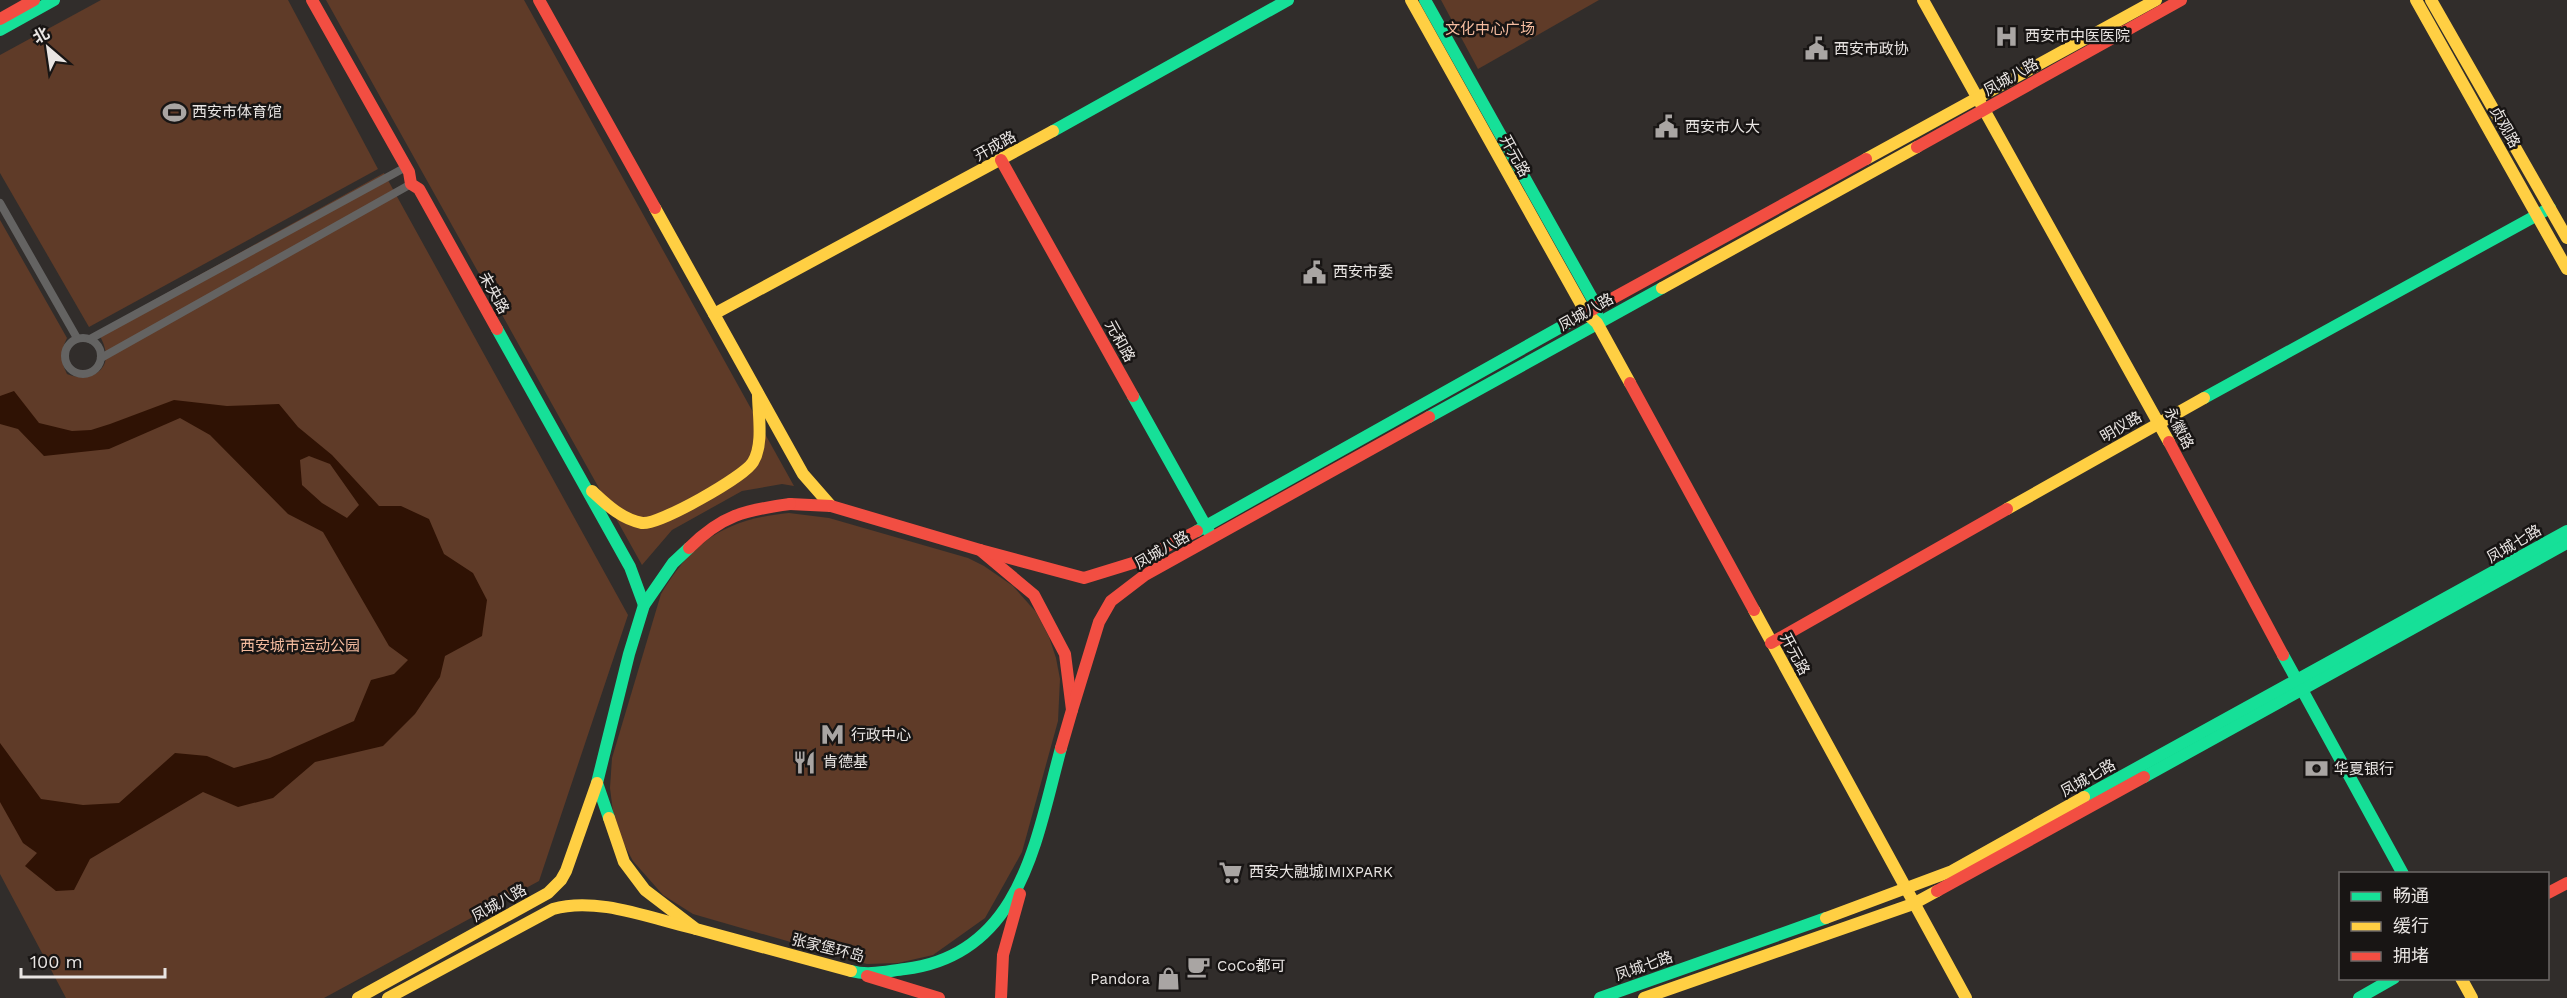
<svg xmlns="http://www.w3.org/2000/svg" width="2567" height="998" font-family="'Work Sans','Noto Sans SC',sans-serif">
<rect width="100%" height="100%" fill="#312d2b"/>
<!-- green -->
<g fill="#5f3b28">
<path d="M 101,0 L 288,0 L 378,169 L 89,327 L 0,173 L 0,55 Z"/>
<path d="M 326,0 L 524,0 L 794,486 L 782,484 L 742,491 L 672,530 L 642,565 Z"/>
<path d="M 1441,0 L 1599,0 L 1478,69 Z"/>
<path d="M 384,173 L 628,615 L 539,881 L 324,998 L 66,998 L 0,874 L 0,220 L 67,338 C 60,352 60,360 67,374 C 85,382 111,374 105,349 C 104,343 100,337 98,331 Z"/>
<path d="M 789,513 L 829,518 L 968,558 L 984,566 L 1013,586 L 1036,612 L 1049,637 L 1056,658 L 1060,679 L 1058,721 L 1022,852 L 985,918 L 933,955 L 898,963 L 867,964 L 693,914 L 663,895 L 633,861 L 620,837 L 613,812 L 610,788 L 612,758 L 661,594 C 693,540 727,519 789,513 Z"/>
</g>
<!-- water -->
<path fill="#2f1204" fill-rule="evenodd" d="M 14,391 L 39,423 L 72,431 L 91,430 L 110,424 L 174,400 L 227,406 L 279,404 L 298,427 L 332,455 L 379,506 L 401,506 L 429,519 L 444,554 L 473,573 L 487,600 L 482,636 L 445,656 L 440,677 L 415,714 L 383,746 L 315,762 L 273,798 L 238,807 L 203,792 L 90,859 L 74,890 L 56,891 L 25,866 L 37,853 L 23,843 L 0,802 L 0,743 L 41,799 L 83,805 L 119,803 L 175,753 L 207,756 L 234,768 L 270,758 L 354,721 L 371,680 L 394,674 L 408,660 L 389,646 L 323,532 L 288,514 L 210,435 L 180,418 L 109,449 L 44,456 L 18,429 L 0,424 L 0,396 ZM 309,456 L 330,464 L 359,505 L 347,518 L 322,503 L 302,485 L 300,460 Z"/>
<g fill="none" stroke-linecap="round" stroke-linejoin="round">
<!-- street -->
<g stroke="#646362" stroke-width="8">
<path d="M 0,203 L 77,338"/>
<circle cx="83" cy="356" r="18"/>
<path d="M 90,339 L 406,167"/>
<path d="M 101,358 L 411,184"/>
</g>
<!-- fast -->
<g stroke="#16e098" stroke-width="12">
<path d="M 1425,0 L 1597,307 L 1597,313"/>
<path d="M 0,30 L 54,0"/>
<path d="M 1053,131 L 1288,0"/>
<path d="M 497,329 L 630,567 L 644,605"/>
<path d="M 1133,396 L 1209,532"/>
<path d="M 2204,398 L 2550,208"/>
<path d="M 1429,417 L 1662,288"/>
<path d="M 1197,531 L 1577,318"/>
<path d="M 2283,655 L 2403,874"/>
<path d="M 2144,777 L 2567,543"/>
<path d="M 2084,797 L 2567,531"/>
<path d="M 609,818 L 597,783 L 629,654 L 644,605 L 673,563 L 689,548"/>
<path d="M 851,971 C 869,976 887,971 905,969 C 1021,955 1036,840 1061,748"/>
<path d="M 1600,998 L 1826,918"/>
<path d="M 2359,998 L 2394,978"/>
</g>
<!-- slow -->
<g stroke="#ffcf43" stroke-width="12">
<path d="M 1411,0 L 1586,313 L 1597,323 L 1630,383"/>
<path d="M 1923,0 L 2169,442"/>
<path d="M 2416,0 L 2567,269"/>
<path d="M 2431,0 L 2567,238"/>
<path d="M 1866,159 L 2156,0"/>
<path d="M 655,208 L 803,474 L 831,506"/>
<path d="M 1662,288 L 1917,147"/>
<path d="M 714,314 L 1053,131"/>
<path d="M 592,491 C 606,504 621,519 642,523 C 659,525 744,477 753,462 C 764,444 758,414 758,394"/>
<path d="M 2007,509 L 2204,398"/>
<path d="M 1754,610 L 1966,998"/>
<path d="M 609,818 L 624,862 L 645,890 L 696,929 L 851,971"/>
<path d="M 1826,918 L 1952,871 L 2084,797"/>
<path d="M 2461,978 L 2472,998"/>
<path d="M 358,998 L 548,893 L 561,880 L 566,871 L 597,783"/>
<path d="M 388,998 L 553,909 C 597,896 652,919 696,929"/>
<path d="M 1644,998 L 1913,904 L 1937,891"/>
</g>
<!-- jam -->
<g stroke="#f24e42" stroke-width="12">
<path d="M 312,0 L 409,172 L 411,184 L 419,189 L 497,329"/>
<path d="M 539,0 L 655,208"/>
<path d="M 0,19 L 34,0"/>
<path d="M 1917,147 L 2181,0"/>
<path d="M 1001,160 L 1133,396"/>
<path d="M 1577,318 L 1866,159"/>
<path d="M 1630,383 L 1754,610"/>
<path d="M 2169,442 L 2283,655"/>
<path d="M 790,504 L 831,506 L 980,550 L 1034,595 L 1065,654 L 1072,710 L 1061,748"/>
<path d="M 689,548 C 722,515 745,510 790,504"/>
<path d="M 980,550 L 1084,578 L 1136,562 L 1197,531"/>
<path d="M 1771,643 L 2007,509"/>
<path d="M 1072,710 L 1099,622 L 1111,601 L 1145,575 L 1429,417"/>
<path d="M 1937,891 L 2144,777"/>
<path d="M 2548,893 L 2567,883"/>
<path d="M 867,976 L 939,998"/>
<path d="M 1001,998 L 1003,955 L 1020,894"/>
</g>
</g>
<!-- icons -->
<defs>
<symbol id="hospital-bare" viewBox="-9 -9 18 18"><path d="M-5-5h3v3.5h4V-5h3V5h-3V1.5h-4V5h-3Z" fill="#a9a5a3" stroke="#181514" stroke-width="2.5" paint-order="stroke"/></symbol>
<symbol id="civic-bare" viewBox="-9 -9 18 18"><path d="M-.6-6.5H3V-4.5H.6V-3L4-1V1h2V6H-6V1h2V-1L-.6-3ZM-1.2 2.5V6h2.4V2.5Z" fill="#a9a5a3" stroke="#181514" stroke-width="2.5" paint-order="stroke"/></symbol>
<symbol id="stadium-bare" viewBox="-9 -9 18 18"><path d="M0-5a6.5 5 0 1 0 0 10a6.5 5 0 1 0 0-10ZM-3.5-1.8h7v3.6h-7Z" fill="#a9a5a3" stroke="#181514" stroke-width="2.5" paint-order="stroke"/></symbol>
<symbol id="metro-bare" viewBox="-9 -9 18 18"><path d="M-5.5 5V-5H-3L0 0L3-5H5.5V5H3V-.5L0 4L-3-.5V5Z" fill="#a9a5a3" stroke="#181514" stroke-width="2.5" paint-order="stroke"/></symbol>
<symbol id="restaurant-bare" viewBox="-9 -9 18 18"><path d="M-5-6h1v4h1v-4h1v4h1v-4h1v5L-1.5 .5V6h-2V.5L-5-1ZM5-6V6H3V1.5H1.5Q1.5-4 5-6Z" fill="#a9a5a3" stroke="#181514" stroke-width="2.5" paint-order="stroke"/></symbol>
<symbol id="bank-bare" viewBox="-9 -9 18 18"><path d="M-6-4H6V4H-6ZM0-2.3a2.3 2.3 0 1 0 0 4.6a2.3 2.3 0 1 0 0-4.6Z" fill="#a9a5a3" stroke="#181514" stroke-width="2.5" paint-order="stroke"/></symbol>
<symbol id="supermarket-bare" viewBox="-9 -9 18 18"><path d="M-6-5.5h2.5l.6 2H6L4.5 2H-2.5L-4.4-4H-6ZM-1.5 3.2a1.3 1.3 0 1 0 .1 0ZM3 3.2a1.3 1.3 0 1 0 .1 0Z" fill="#a9a5a3" stroke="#181514" stroke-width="2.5" paint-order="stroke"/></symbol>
<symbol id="cafe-bare" viewBox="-9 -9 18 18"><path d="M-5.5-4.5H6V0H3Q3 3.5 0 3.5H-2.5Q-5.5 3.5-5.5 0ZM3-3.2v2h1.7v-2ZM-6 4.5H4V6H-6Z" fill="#a9a5a3" stroke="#181514" stroke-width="2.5" paint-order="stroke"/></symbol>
<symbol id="shop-bare" viewBox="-9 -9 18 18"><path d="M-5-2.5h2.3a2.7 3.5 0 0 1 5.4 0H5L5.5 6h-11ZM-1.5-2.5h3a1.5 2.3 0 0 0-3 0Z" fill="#a9a5a3" stroke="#181514" stroke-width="2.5" paint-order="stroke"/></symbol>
</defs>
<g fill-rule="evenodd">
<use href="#hospital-bare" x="1990" y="20" width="33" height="33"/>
<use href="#civic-bare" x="1800" y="32" width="33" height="33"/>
<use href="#stadium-bare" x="158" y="96" width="33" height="33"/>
<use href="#civic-bare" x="1650" y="110" width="33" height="33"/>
<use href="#civic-bare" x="1298" y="256" width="33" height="33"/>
<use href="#metro-bare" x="816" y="718" width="33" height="33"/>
<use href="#restaurant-bare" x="788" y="746" width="33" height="33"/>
<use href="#bank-bare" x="2300" y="752" width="33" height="33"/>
<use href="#supermarket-bare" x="1214" y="856" width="33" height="33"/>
<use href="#cafe-bare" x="1182" y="950" width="33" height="33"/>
<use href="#shop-bare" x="1152" y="962" width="33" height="33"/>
</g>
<g text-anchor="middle" stroke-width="5" stroke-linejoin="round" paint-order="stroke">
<!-- park labels -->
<g font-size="15" fill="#f5bc9f" stroke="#181514">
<text x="1490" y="34">文化中心广场</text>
<text x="300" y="651">西安城市运动公园</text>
</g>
<!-- poi labels -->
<g font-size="15" fill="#e9e5e3" stroke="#181514" text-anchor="start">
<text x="2025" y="41">西安市中医医院</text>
<text x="1834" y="54">西安市政协</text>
<text x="192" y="117">西安市体育馆</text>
<text x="1685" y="132">西安市人大</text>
<text x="1333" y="277">西安市委</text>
<text x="851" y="740">行政中心</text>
<text x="823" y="767">肯德基</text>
<text x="2334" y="774">华夏银行</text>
<text x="1249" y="877">西安大融城IMIXPARK</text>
<text x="1217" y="971">CoCo都可</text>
<text x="1150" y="984" text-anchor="end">Pandora</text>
</g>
<!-- street labels -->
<g font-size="15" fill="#e9e5e3" stroke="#181514">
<text transform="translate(2011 77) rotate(-29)" y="5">凤城八路</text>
<text transform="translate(2505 127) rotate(61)" y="5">贞观路</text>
<text transform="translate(995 146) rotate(-29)" y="5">开成路</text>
<text transform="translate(1515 156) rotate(61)" y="5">开元路</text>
<text transform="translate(494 293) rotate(61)" y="5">未央路</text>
<text transform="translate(1586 312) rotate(-29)" y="5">凤城八路</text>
<text transform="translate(1120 341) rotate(61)" y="5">元和路</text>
<text transform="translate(2121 427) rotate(-30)" y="5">明仪路</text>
<text transform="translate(2179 428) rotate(62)" y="5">永徽路</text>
<text transform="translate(2514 544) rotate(-30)" y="5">凤城七路</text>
<text transform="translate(1162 550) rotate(-30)" y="5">凤城八路</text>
<text transform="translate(1795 654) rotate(62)" y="5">开元路</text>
<text transform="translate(2088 778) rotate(-29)" y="5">凤城七路</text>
<text transform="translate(499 903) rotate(-29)" y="5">凤城八路</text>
<text transform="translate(828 948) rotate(14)" y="5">张家堡环岛</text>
<text transform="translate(1644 966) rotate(-19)" y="5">凤城七路</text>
</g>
</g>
<!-- legend -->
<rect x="2339" y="872" width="210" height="108" fill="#181514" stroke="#6c6867" stroke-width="1.5"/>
<rect x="2351" y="892" width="30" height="9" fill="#16e098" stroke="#6c6867" stroke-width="1.5"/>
<text x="2393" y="902" font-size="18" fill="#e9e5e3">畅通</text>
<rect x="2351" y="922" width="30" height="9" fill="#ffcf43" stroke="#6c6867" stroke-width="1.5"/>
<text x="2393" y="932" font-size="18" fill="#e9e5e3">缓行</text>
<rect x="2351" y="952" width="30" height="9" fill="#f24e42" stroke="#6c6867" stroke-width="1.5"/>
<text x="2393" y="962" font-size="18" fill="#e9e5e3">拥堵</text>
<!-- north arrow -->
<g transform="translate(48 48) rotate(331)" stroke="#181514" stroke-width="4.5" paint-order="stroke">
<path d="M0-4.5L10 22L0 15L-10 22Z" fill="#e9e5e3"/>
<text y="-9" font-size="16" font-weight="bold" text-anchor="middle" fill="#e9e5e3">北</text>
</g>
<!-- scale -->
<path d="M21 968v9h144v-9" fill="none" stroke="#e9e5e3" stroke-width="3"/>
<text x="30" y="968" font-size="18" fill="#e9e5e3" stroke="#181514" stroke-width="4.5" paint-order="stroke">100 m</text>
</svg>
